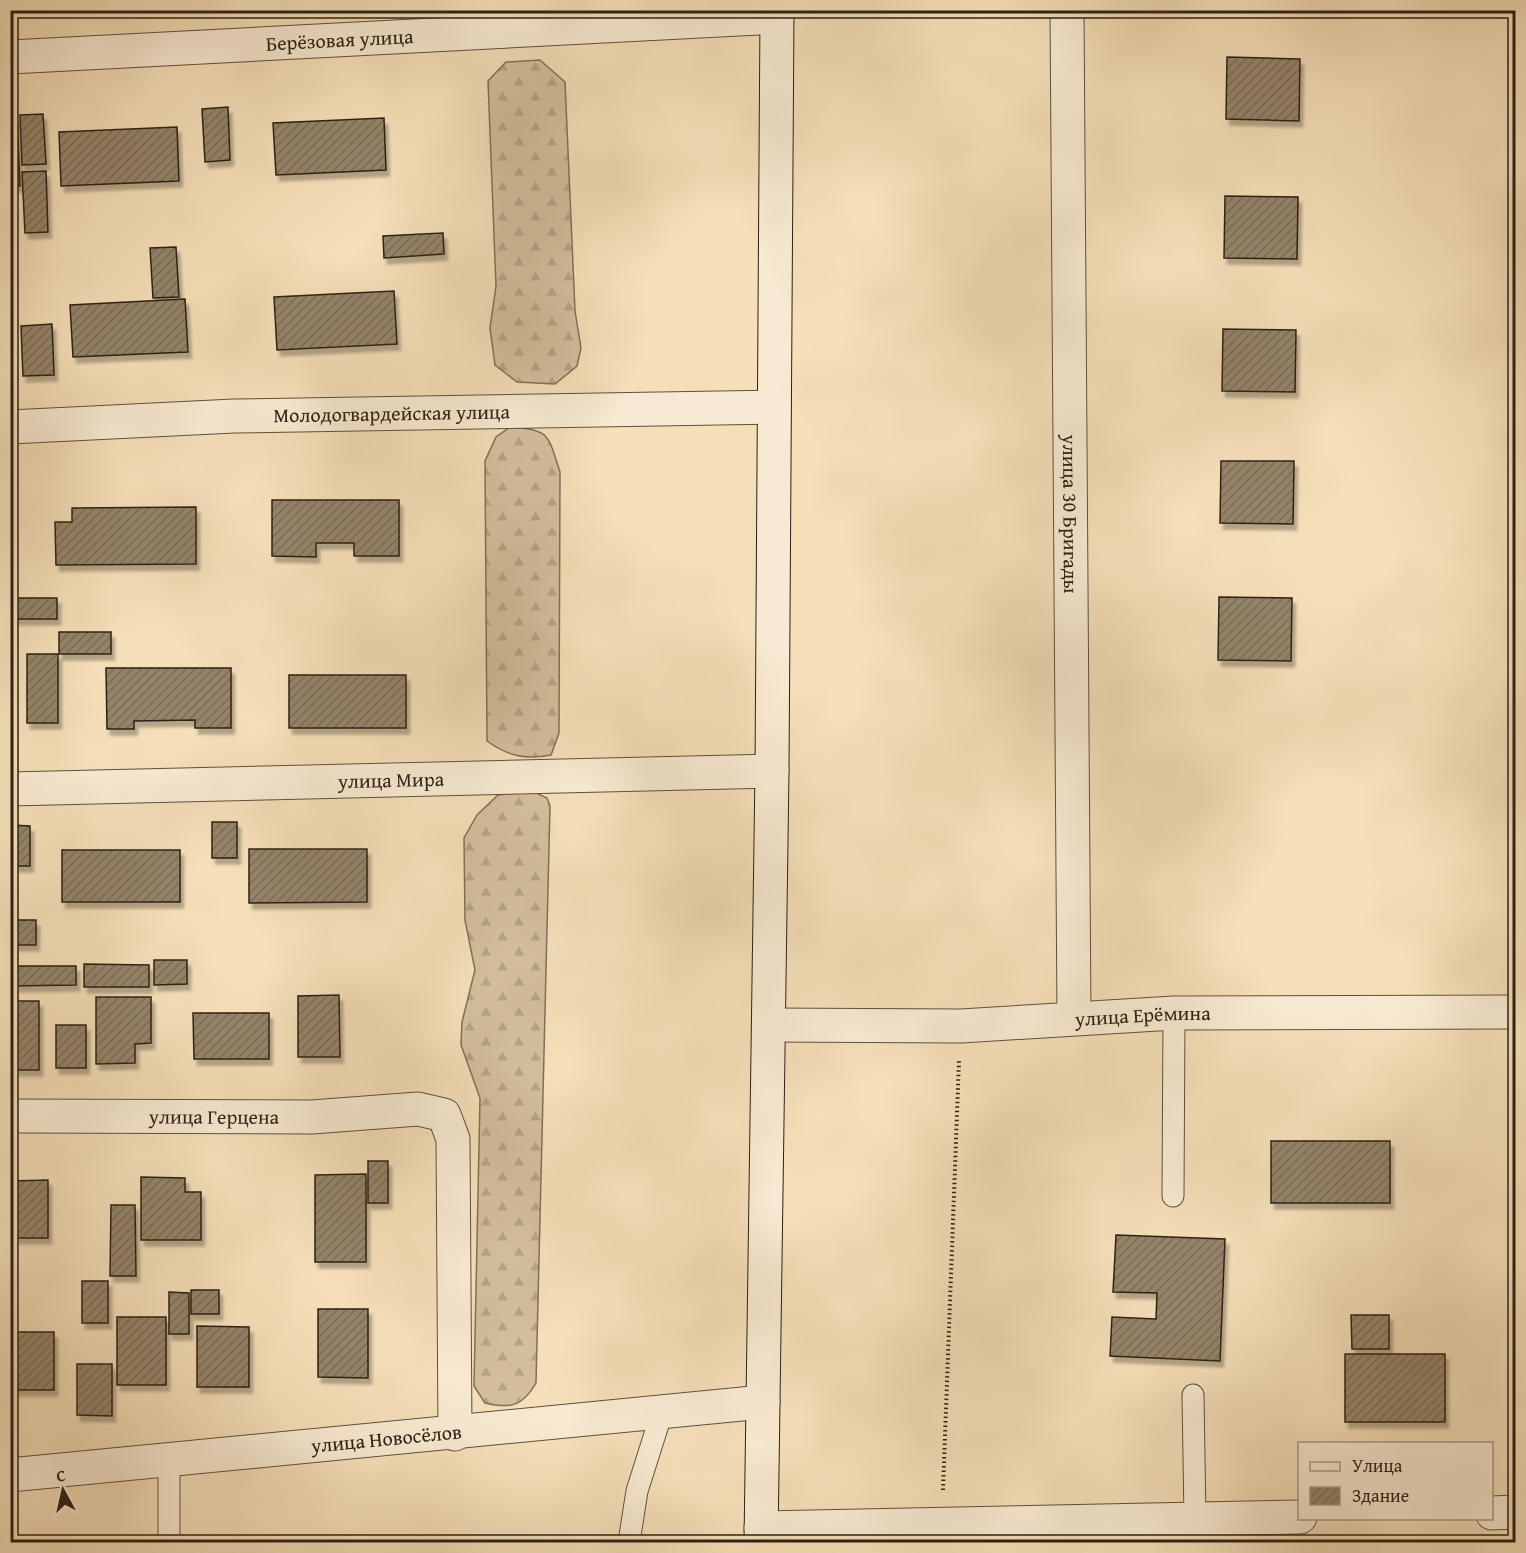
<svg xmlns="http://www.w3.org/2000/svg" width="1526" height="1553" font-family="'Gentium Book Plus',serif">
<defs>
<pattern id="forest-firs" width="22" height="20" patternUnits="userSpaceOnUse" patternTransform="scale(1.5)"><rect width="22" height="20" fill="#d3bf9d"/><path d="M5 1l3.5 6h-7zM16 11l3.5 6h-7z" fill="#b5a486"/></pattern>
<pattern id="building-hatch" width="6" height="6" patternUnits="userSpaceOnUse" patternTransform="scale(1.5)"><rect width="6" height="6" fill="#95846a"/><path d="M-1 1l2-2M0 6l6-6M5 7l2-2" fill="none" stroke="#7a6c56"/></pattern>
<filter id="shadow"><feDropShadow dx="3.5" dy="6" stdDeviation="1.5" flood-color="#0004"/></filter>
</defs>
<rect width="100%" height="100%" fill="#f5dfb9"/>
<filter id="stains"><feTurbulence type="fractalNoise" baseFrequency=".00333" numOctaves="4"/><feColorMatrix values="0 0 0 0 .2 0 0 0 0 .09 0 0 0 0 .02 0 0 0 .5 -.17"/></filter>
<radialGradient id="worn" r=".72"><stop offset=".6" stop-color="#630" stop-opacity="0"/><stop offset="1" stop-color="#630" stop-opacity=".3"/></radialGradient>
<!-- forest -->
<g fill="url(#forest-firs)" stroke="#807059" stroke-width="1.5">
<path d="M 540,60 L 565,82 L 575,311 L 581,348 L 577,366 L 555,384 L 517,382 L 495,365 L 490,328 L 496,286 L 488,81 L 506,62 Z"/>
<path d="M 510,427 C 551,429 548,436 560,472 L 559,733 L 551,755 C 525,760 508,756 487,741 L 485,461 L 496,437 Z"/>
<path d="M 532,791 L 547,798 L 550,806 L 536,1383 C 523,1406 511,1409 485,1403 L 474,1386 L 480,1098 L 461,1045 L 462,1022 L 475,970 L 465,920 L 464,838 L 477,815 L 498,795 Z"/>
</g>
<!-- building -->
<g fill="url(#building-hatch)" stroke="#2c2115" stroke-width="1.5" filter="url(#shadow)">
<path d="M 1227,57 L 1300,59 L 1299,121 L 1226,119 Z"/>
<path d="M 228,107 L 230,160 L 205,162 L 202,109 Z"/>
<path d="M 43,114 L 46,164 L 22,165 L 20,115 Z"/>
<path d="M 10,116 L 17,116 L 20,186 L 10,186 Z"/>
<path d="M 384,118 L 386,170 L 276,175 L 273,123 Z"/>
<path d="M 177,127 L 179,181 L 61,186 L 59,132 Z"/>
<path d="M 46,171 L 48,232 L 25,233 L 22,172 Z"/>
<path d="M 1225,196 L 1298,197 L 1297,259 L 1224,258 Z"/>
<path d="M 443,233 L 444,254 L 384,258 L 383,236 Z"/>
<path d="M 176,247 L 179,297 L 153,298 L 150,248 Z"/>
<path d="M 394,291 L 397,344 L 277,350 L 274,297 Z"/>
<path d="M 185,299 L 188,352 L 73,357 L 70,305 Z"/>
<path d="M 52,324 L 54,375 L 23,376 L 21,326 Z"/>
<path d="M 1223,329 L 1296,330 L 1295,392 L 1222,391 Z"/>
<path d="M 1221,461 L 1294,461 L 1293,524 L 1220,523 Z"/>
<path d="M 272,500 L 399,500 L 399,556 L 354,556 L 354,543 L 316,543 L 316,557 L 272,556 Z"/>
<path d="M 196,507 L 196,564 L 56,565 L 55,522 L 72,522 L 72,508 Z"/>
<path d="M 1219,597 L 1292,598 L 1291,661 L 1218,660 Z"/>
<rect x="10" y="598" width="47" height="21"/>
<rect x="59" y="632" width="52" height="22"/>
<rect x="27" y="654" width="31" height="69"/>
<path d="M 106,668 L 231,668 L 231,728 L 195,728 L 195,720 L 134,721 L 134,729 L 107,729 Z"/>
<rect x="289" y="675" width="117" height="53"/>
<rect x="212" y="822" width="25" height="36"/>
<path d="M 10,825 L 30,826 L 30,866 L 10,866 Z"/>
<path d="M 249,849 L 367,849 L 367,902 L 249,903 Z"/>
<rect x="62" y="850" width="118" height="52"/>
<rect x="10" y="920" width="26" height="25"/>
<path d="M 154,960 L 187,960 L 187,984 L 154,985 Z"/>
<path d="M 84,964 L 149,965 L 149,987 L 84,987 Z"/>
<path d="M 10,966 L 76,966 L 76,985 L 10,986 Z"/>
<path d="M 339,995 L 340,1057 L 298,1057 L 298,996 Z"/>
<path d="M 96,997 L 151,997 L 151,1043 L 135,1044 L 135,1063 L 96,1064 Z"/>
<rect x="10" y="1001" width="29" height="69"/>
<path d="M 193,1013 L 269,1013 L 269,1059 L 194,1059 Z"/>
<rect x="56" y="1025" width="30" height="43"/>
<rect x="1271" y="1141" width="119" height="62"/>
<rect x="368" y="1161" width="20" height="42"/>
<path d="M 366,1174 L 366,1262 L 315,1262 L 315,1175 Z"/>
<path d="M 141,1177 L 185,1178 L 185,1192 L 201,1192 L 201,1240 L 141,1240 Z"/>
<path d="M 48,1180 L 48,1238 L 10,1238 L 10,1181 Z"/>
<path d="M 111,1205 L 135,1205 L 136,1276 L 110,1276 Z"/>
<path d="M 1116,1235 L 1225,1239 L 1220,1361 L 1110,1356 L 1112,1317 L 1156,1319 L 1157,1293 L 1113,1292 Z"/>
<rect x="82" y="1281" width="26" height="42"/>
<rect x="191" y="1290" width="28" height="24"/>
<path d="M 169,1292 L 189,1293 L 189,1334 L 169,1334 Z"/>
<path d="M 318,1309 L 368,1309 L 368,1378 L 318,1377 Z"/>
<path d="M 1351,1315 L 1389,1315 L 1389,1349 L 1352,1349 Z"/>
<rect x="117" y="1317" width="49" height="68"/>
<path d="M 197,1326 L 249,1327 L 249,1387 L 197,1387 Z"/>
<rect x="10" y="1332" width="44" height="58"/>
<rect x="1345" y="1354" width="100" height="68"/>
<path d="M 77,1364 L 112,1364 L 112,1416 L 77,1415 Z"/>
</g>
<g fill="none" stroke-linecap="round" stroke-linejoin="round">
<defs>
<g id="service">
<path d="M 1173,1196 L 1174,1013"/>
<path d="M 1193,1395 L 1195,1519"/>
<path d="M 169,1459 L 169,1542"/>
<path d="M 629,1542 L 637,1491 L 662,1412"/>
</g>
<g id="minor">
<path id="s1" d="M 1067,10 L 1074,1017"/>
<path id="s2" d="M 10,57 L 777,17"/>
<path id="s3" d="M 10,427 L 234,416 L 774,407"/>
<path id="s4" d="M 10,789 L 772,771"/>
<path id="s5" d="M 769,1025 L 961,1026 L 1174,1013 L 1516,1012"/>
<path id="s6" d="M 10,1116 L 312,1117 L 418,1109 L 444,1115 L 453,1139 L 455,1434"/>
<path id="s7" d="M 10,1475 L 763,1402"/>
<path d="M 1492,1513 L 1516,1512"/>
<path d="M 761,1528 L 1300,1517"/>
</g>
<path id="secondary" d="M 761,1542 L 772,771 L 777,10"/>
</defs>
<!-- service casing -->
<use href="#service" stroke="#5e503e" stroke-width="23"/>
<!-- minor casing -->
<use href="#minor" stroke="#5e503e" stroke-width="35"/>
<!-- secondary casing -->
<use href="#secondary" stroke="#2c2115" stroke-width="35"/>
<!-- path -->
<path stroke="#2c2115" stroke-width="4" stroke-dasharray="1.5 3" stroke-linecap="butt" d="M 943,1490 L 959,1060"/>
<!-- service -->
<use href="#service" stroke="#f8ead2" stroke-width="21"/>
<!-- minor -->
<use href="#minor" stroke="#f8ead2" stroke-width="33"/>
<!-- secondary -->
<use href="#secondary" stroke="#f8ead2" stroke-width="33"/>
</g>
<g text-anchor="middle" stroke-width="5" stroke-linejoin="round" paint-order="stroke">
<!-- street labels -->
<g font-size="20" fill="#2c2115" stroke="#f8ead2">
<text dy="7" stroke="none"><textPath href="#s2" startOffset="330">Берёзовая улица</textPath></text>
<text dy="7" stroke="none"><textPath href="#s3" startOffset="382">Молодогвардейская улица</textPath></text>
<text dy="7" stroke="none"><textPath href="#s1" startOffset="504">улица 30 Бригады</textPath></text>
<text dy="7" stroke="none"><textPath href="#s4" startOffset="381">улица Мира</textPath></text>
<text dy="7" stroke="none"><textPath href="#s5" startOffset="374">улица Ерёмина</textPath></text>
<text dy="7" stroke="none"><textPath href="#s6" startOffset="204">улица Герцена</textPath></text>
<text dy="7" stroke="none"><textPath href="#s7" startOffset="378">улица Новосёлов</textPath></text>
</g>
</g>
<!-- margin -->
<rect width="1526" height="1553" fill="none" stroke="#f5dfb9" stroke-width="36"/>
<rect x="12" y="12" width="1502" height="1529" fill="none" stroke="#2c2115" stroke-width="3"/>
<rect x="18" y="18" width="1490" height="1517" fill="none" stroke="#2c2115" stroke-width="1.5"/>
<!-- legend -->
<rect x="1298" y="1442" width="195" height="78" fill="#f8ead2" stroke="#a69a86" stroke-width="1.5"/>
<rect x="1310" y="1462" width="30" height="9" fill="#f8ead2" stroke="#a69a86" stroke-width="1.5"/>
<text x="1352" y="1472" font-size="18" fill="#2c2115">Улица</text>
<rect x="1310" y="1487" width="30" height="18" fill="url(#building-hatch)" stroke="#a69a86" stroke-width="1.5"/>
<text x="1352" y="1502" font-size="18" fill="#2c2115">Здание</text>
<!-- north arrow -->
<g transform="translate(63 1490) rotate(352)" stroke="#f8ead2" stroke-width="4.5" paint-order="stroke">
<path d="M0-4.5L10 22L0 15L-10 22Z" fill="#2c2115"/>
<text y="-9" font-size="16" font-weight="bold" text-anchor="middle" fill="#2c2115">С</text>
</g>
<rect width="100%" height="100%" filter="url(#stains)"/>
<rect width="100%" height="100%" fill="url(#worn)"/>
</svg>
